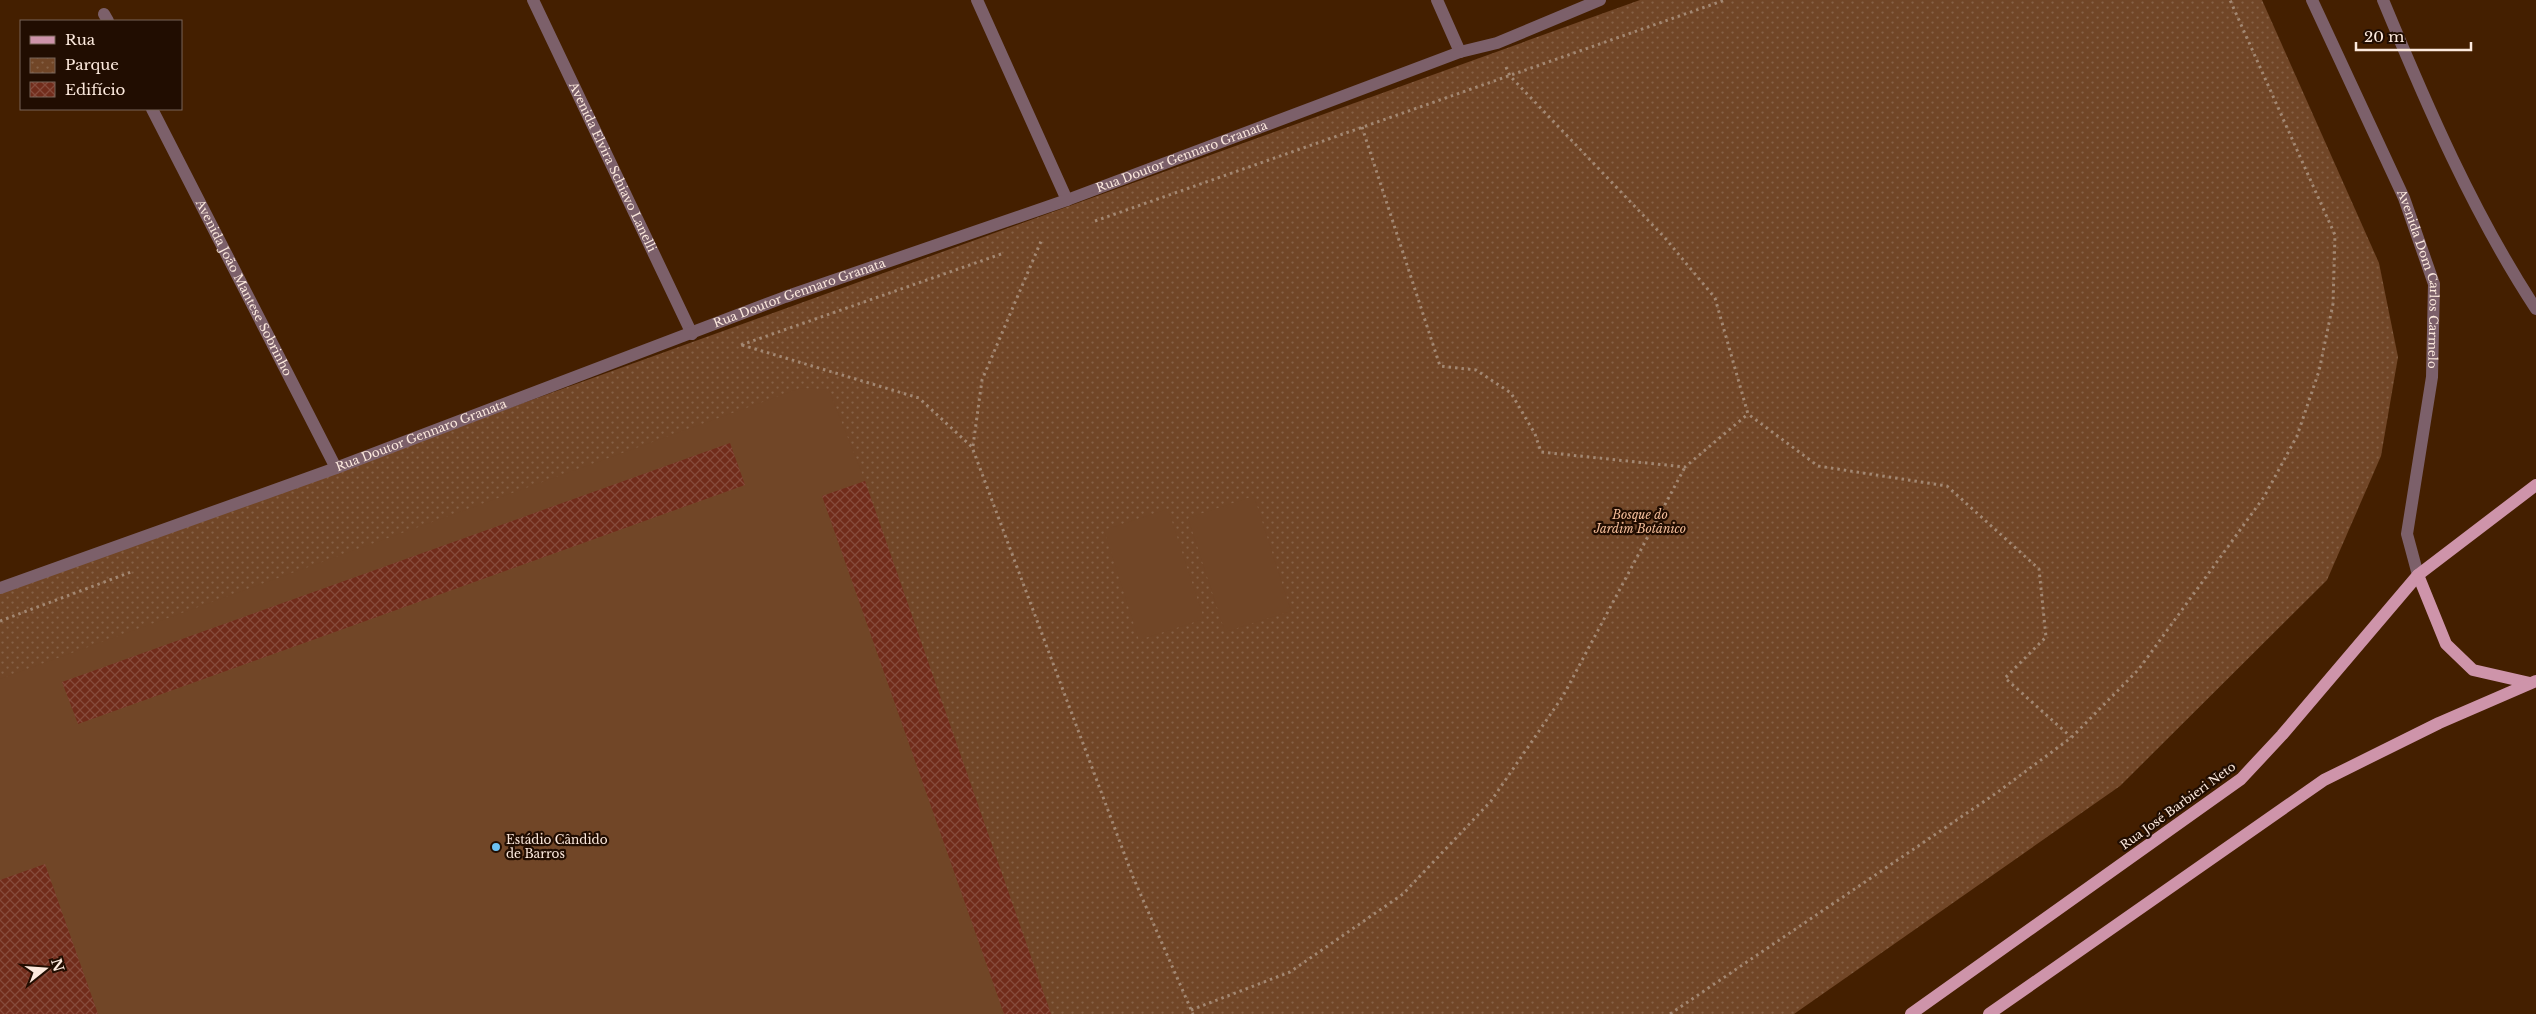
<svg xmlns="http://www.w3.org/2000/svg" width="2536" height="1014" font-family="'Libre Baskerville',serif">
<defs>
<pattern id="park-dots" width="8" height="8" patternUnits="userSpaceOnUse" patternTransform="scale(1.25)"><rect width="8" height="8" fill="#714627"/><path d="M2 2h.1M6 6h.1" fill="none" stroke="#866146" stroke-width="1.8" stroke-linecap="round"/></pattern>
<pattern id="building-cross-hatch" width="8" height="8" patternUnits="userSpaceOnUse" patternTransform="scale(1.25)"><rect width="8" height="8" fill="#712c1b"/><path d="M0 0l8 8M0 8l8-8" fill="none" stroke="#864b3c"/></pattern>
</defs>
<rect width="100%" height="100%" fill="#441f00"/>
<!-- park -->
<path fill="url(#park-dots)" d="M 1640,0 L 2262,0 L 2379,263 L 2398,357 L 2381,456 L 2327,580 L 2120,786 L 1794,1014 L 0,1014 L 0,592 Z"/>
<!-- pitch -->
<g fill="#714627">
<path d="M 801,388 L 829,390 L 865,481 L 1051,1014 L 0,1014 L 0,679 Z"/>
<path d="M 1254,496 L 1291,611 L 1225,632 L 1188,518 Z"/>
<path d="M 1168,509 L 1204,619 L 1139,640 L 1104,530 Z"/>
</g>
<!-- building -->
<g fill="url(#building-cross-hatch)">
<path d="M 730,443 L 745,485 L 78,724 L 62,682 Z"/>
<path d="M 865,481 L 1051,1014 L 1004,1014 L 822,496 Z"/>
<path d="M 45,864 L 98,1014 L 0,1014 L 0,880 Z"/>
</g>
<g fill="none" stroke-linecap="round" stroke-linejoin="round">
<!-- path -->
<g stroke="#a38873" stroke-width="3" stroke-dasharray="2.5 4" stroke-linecap="butt">
<path d="M 1506,67 L 1510,76 L 1665,238 L 1715,298 L 1748,414 L 1818,466 L 1947,486 L 2039,569 L 2046,637 L 2005,678 L 2071,737"/>
<path d="M 1362,127 L 1440,366 L 1476,370 L 1511,393 L 1535,434 L 1541,452 L 1685,467 L 1748,414"/>
<path d="M 1095,221 L 1725,0"/>
<path d="M 741,345 L 1004,253"/>
<path d="M 742,345 L 919,398 L 972,447 L 1133,877 L 1193,1014"/>
<path d="M 973,446 L 982,380 L 1042,239"/>
<path d="M 0,621 L 131,572"/>
<path d="M 1191,1010 L 1290,972 L 1403,894 L 1491,801 L 1563,696 L 1685,467"/>
<path d="M 1670,1014 L 1995,794 L 2072,737 L 2139,669 L 2264,497 L 2297,436 L 2319,371 L 2333,304 L 2335,235 L 2230,0"/>
</g>
<!-- minor -->
<g stroke="#7c606a" stroke-width="12">
<path id="s1" d="M 533,0 L 692,334"/>
<path d="M 977,0 L 1067,200"/>
<path d="M 1437,0 L 1460,52"/>
<path id="s2" d="M 2312,0 L 2404,198 L 2434,284 L 2432,377 L 2407,534 L 2418,575"/>
<path d="M 2383,0 C 2427,106 2473,213 2536,309"/>
<path d="M 104,14 L 108,21"/>
<path id="s3" d="M 152,109 L 336,468"/>
<path id="s4" d="M 0,588 L 336,468 L 785,297 L 1067,200 L 1460,52 L 1497,43 L 1600,0"/>
</g>
<!-- major -->
<g stroke="#ce94aa" stroke-width="12">
<path d="M 2418,575 L 2446,644 L 2473,670 L 2530,683"/>
<path d="M 1911,1014 L 2241,779 L 2282,735 L 2418,575 L 2536,485"/>
<path d="M 1989,1014 L 2324,780 L 2439,723 L 2536,681"/>
</g>
</g>
<!-- markers -->
<circle fill="#6dc2f3" stroke="#210d01" stroke-width="2" cx="496" cy="847" r="5"/>
<g text-anchor="middle" stroke-width="4.5" stroke-linejoin="round" paint-order="stroke">
<!-- street labels -->
<g font-size="12" fill="#fce9dd" stroke="#210d01">
<text dy="4" stroke="none"><textPath href="#s4" startOffset="1258">Rua Doutor Gennaro Granata</textPath></text>
<text dy="4" stroke="none"><textPath href="#s1" startOffset="185">Avenida Elvira Schiavo Lanelli</textPath></text>
<text dy="4" stroke="none"><textPath href="#s2" startOffset="302">Avenida Dom Carlos Carmelo</textPath></text>
<text dy="4" stroke="none"><textPath href="#s3" startOffset="201">Avenida João Mantese Sobrinho</textPath></text>
<text dy="4" stroke="none"><textPath href="#s4" startOffset="852">Rua Doutor Gennaro Granata</textPath></text>
<text dy="4" stroke="none"><textPath href="#s4" startOffset="448">Rua Doutor Gennaro Granata</textPath></text>
<text transform="translate(2178 806) rotate(-36)" y="4">Rua José Barbieri Neto</text>
</g>
<!-- park labels -->
<g font-size="12" font-style="italic" fill="#f4bd99" stroke="#210d01">
<text x="1640" y="519">Bosque do<tspan x="1640" dy="14">Jardim Botânico</tspan></text>
</g>
<!-- poi labels -->
<g font-size="12" fill="#fce9dd" stroke="#210d01" text-anchor="start">
<text x="506" y="844">Estádio Cândido<tspan x="506" dy="14">de Barros</tspan></text>
</g>
</g>
<!-- legend -->
<rect x="20" y="20" width="162" height="90" fill="#210d01" stroke="#796559"/>
<rect x="30" y="36" width="25" height="8" fill="#ce94aa" stroke="#796559"/>
<text x="65" y="45" font-size="15" fill="#fce9dd">Rua</text>
<rect x="30" y="58" width="25" height="15" fill="url(#park-dots)" stroke="#796559"/>
<text x="65" y="70" font-size="15" fill="#fce9dd">Parque</text>
<rect x="30" y="82" width="25" height="15" fill="url(#building-cross-hatch)" stroke="#796559"/>
<text x="65" y="95" font-size="15" fill="#fce9dd">Edifício</text>
<!-- north arrow -->
<g transform="translate(45 969) rotate(73)" stroke="#210d01" stroke-width="4" paint-order="stroke">
<path d="M0-4L9 19L0 12L-9 19Z" fill="#fce9dd"/>
<text y="-8" font-size="14" font-weight="bold" text-anchor="middle" fill="#fce9dd">N</text>
</g>
<!-- scale -->
<path d="M2356 42v8h115v-8" fill="none" stroke="#fce9dd" stroke-width="2.5"/>
<text x="2364" y="42" font-size="15" fill="#fce9dd" stroke="#210d01" stroke-width="4" paint-order="stroke">20 m</text>
</svg>
